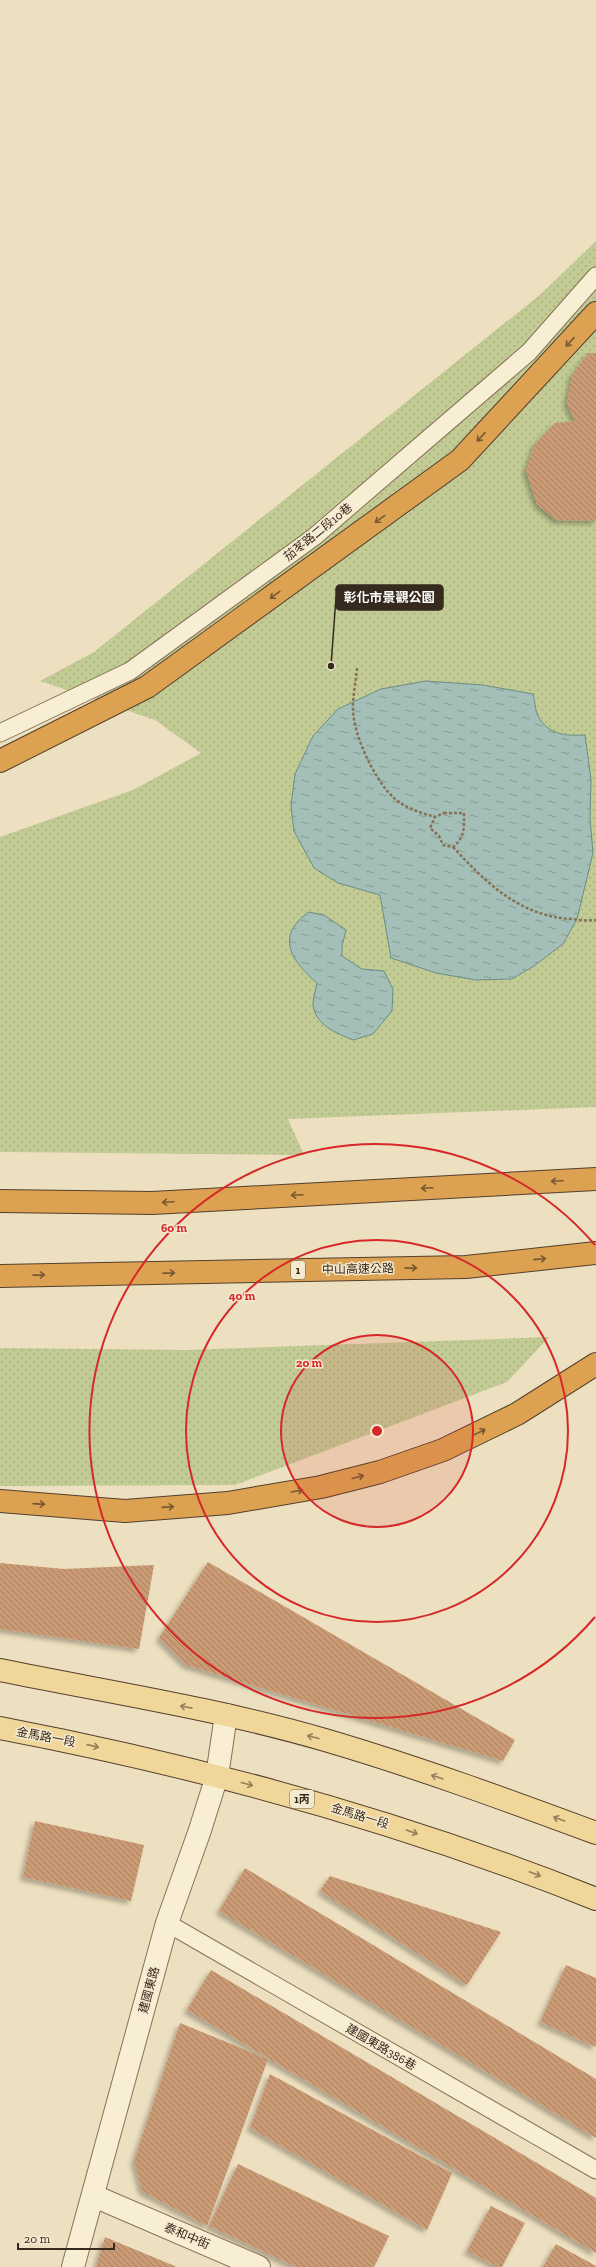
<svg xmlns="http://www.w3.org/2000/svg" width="596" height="2267" font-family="'Zilla Slab','Noto Sans TC',serif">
<defs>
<pattern id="green-dots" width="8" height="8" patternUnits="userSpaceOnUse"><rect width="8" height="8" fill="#c3cb94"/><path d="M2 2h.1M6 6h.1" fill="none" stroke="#a8ae7f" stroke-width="1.8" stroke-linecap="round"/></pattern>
<pattern id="water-ripples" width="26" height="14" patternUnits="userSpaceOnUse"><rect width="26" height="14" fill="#a3bfb7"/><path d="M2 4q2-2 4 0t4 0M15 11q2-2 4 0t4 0" fill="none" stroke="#869b94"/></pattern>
<pattern id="building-back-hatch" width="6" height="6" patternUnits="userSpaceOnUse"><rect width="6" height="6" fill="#cb9b76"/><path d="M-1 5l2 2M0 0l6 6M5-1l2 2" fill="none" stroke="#a67e60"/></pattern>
<filter id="shadow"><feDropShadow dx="-3.5" dy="3.5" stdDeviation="2" flood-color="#0004"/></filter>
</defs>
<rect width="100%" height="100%" fill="#ede0c0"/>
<!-- green -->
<g fill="url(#green-dots)">
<path d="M 596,241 L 596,1107 L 288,1119 L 304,1155 L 0,1152 L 0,837 L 133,790 L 201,753 L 155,720 L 40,681 L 94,652 L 541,294 Z"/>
<path d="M 549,1337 L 507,1382 L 235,1485 L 0,1486 L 0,1348 L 187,1350 Z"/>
</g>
<!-- water -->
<g fill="url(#water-ripples)" stroke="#6a8d85">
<path d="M 426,681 L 483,685 L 533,694 C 535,700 535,710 538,716 C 548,735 566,736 585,735 L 591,780 L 590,818 L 593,853 L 577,919 L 563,944 L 534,966 L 512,979 L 476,980 L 436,973 L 391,958 L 380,895 L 338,883 L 314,868 L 294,831 L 291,806 L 295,774 L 313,736 L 338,709 L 381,689 Z"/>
<path d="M 309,912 L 324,915 L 346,930 L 342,946 L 342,956 L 362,969 L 384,971 L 393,989 L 392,1011 L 373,1034 L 353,1040 C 337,1033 315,1026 313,1004 C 313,998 316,989 317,983 C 292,962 274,936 309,912 Z"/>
</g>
<!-- building -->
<g fill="url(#building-back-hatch)" filter="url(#shadow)">
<path d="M 588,353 L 596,353 L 596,521 L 556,520 L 537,504 L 526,470 L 535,444 L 555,423 L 575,421 L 567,403 L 572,375 Z"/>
<path d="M 208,1562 L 515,1740 L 503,1761 L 186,1665 L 159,1638 Z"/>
<path d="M 0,1563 L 64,1569 L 154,1565 L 139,1649 L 0,1629 Z"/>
<path d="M 35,1821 L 144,1845 L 131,1901 L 23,1877 Z"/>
<path d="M 245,1868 L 596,2079 L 596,2138 L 219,1911 Z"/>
<path d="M 330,1876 L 501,1932 L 467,1985 L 320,1891 Z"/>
<path d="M 566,1965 L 596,1978 L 596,2047 L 540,2022 Z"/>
<path d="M 211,1970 L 596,2198 L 596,2253 L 187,2010 Z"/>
<path d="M 180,2023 L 268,2059 L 207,2226 L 142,2191 L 134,2161 Z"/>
<path d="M 270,2074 L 452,2173 L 427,2230 L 250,2128 Z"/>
<path d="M 238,2164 L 389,2236 L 374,2267 L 296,2267 L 209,2226 Z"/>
<path d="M 491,2206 L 525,2223 L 502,2267 L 498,2267 L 467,2251 Z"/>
<path d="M 105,2237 L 177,2267 L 96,2267 Z"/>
<path d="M 556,2244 L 596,2266 L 596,2267 L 543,2267 Z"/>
</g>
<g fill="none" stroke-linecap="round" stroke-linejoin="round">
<defs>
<g id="lane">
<path d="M 0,733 L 130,671 L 314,537 L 529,352 L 596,276"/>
<path d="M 167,1923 L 596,2170"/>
</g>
<g id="street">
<path d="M 94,2196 L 259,2267"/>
<path d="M 73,2267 L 167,1923 L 200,1830 L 217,1776 L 226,1715"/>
</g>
<g id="primary">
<path d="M 0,1670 C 108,1692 219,1709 325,1740 C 417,1767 507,1800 596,1833"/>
<path d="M 0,1728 C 204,1767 403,1822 596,1899"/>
</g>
<g id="highway">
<path d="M 0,761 L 147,687 L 460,460 L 596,313"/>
<path d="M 0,1201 L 152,1203 L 596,1179"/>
<path d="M 0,1276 L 466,1267 L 596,1253"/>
<path d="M 0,1501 L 125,1511 L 228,1503 L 321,1487 L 380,1472 L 443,1450 L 517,1414 L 596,1364"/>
</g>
</defs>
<!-- lane casing -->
<use href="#lane" stroke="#867158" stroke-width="19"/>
<!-- street casing -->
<use href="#street" stroke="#867158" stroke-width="24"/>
<!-- primary casing -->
<use href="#primary" stroke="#533f2d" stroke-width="24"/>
<!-- highway casing -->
<use href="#highway" stroke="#533f2d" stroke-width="24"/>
<!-- path -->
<g stroke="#867158" stroke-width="2.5" stroke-dasharray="3 2" stroke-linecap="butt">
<path d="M 357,668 C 356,681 353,694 353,707 C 352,733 375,781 394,798 C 405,808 421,813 435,817"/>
<path d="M 444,813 L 464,813 C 464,828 465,837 453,847 L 443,845 L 439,836 L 430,828 L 435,817 Z"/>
<path d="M 453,847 C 486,883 520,916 571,919 C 579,920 588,921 596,920"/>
</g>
<!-- lane -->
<use href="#lane" stroke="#f8eed3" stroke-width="17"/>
<!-- street -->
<use href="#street" stroke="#f8eed3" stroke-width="22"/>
<!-- primary -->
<use href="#primary" stroke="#f0d698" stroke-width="22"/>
<!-- highway -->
<use href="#highway" stroke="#dca151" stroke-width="22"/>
</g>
<!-- one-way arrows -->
<defs><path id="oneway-shaft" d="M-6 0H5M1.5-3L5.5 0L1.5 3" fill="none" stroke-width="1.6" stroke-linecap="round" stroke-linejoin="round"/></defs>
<g stroke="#785932">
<use href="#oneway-shaft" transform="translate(570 342) rotate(133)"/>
<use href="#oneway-shaft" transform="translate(481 437) rotate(133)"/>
<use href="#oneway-shaft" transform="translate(380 519) rotate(144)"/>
<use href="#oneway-shaft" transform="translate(275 595) rotate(144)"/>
<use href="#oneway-shaft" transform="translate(557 1181) rotate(177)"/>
<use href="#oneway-shaft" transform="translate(427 1188) rotate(177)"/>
<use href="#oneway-shaft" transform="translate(297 1195) rotate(177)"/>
<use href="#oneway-shaft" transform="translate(168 1202) rotate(177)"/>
<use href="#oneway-shaft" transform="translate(540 1259) rotate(-6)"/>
<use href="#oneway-shaft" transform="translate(411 1268) rotate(-1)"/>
<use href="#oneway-shaft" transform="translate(169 1273) rotate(-1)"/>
<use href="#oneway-shaft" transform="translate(39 1275) rotate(-1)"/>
<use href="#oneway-shaft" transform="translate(480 1432) rotate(-26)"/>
<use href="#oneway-shaft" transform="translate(358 1477) rotate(-15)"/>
<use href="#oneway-shaft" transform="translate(297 1491) rotate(-10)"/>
<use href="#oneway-shaft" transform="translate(39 1504) rotate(4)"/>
<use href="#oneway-shaft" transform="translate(168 1507) rotate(-4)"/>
</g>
<g stroke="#93805a">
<use href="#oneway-shaft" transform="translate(186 1707) rotate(-169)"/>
<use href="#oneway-shaft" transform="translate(313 1737) rotate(-166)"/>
<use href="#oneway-shaft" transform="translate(93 1746) rotate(13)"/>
<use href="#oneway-shaft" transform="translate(437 1777) rotate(-162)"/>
<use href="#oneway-shaft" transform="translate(247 1784) rotate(15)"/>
<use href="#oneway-shaft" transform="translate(559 1819) rotate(-160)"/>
<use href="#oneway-shaft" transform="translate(412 1832) rotate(19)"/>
<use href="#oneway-shaft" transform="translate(535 1874) rotate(21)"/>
</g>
<!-- distance rings -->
<circle cx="377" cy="1431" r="96" fill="#d62828" fill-opacity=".12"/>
<g fill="none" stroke="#d62828" stroke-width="2">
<circle cx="377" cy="1431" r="96"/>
<circle cx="377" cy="1431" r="191"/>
<path d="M595 1617A287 287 0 1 1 595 1245"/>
</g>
<g text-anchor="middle" stroke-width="3" stroke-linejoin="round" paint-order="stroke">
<!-- shield labels -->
<g fill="#f5ead0" stroke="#6f6353" stroke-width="1">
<rect x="291" y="1261" width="14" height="18" rx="3"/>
<rect x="290" y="1790" width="24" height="18" rx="3"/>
</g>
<g font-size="11" font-weight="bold" fill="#36291d">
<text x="298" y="1274">1</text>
<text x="302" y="1803">1丙</text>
</g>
<!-- street labels -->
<g font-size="12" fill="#36291d" stroke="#f5ead0">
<text transform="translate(318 532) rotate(-39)" y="4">茄苳路二段10巷</text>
<text transform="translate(358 1269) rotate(-1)" y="4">中山高速公路</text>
<text transform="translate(46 1737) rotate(11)" y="4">金馬路一段</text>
<text transform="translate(360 1816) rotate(17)" y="4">金馬路一段</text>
<text transform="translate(149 1990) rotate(-75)" y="4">建國東路</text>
<text transform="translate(381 2047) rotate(30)" y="4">建國東路386巷</text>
<text transform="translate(187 2236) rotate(23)" y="4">泰和中街</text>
</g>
</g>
<circle cx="377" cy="1431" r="6" fill="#d62828" stroke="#f5ead0" stroke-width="2"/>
<g font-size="12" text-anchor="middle" font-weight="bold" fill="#d62828" stroke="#f5ead0" stroke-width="3" stroke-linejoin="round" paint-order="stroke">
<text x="174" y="1232">60 m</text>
<text x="242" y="1300">40 m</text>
<text x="309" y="1367">20 m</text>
</g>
<!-- callouts -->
<path fill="none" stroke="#36291d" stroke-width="1.5" d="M331 666L336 597"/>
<circle fill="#36291d" stroke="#f5ead0" stroke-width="1.5" cx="331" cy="666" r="4"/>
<rect fill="#36291d" stroke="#36291d" stroke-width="1.5" x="336" y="585" width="107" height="25" rx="4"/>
<g font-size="13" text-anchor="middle" font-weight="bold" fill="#fff">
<text x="389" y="602">彰化市景觀公園</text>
</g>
<!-- scale -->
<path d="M18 2243v6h96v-6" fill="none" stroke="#36291d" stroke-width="2"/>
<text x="24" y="2243" font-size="12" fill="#36291d" stroke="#f5ead0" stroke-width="3" paint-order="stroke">20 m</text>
</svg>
